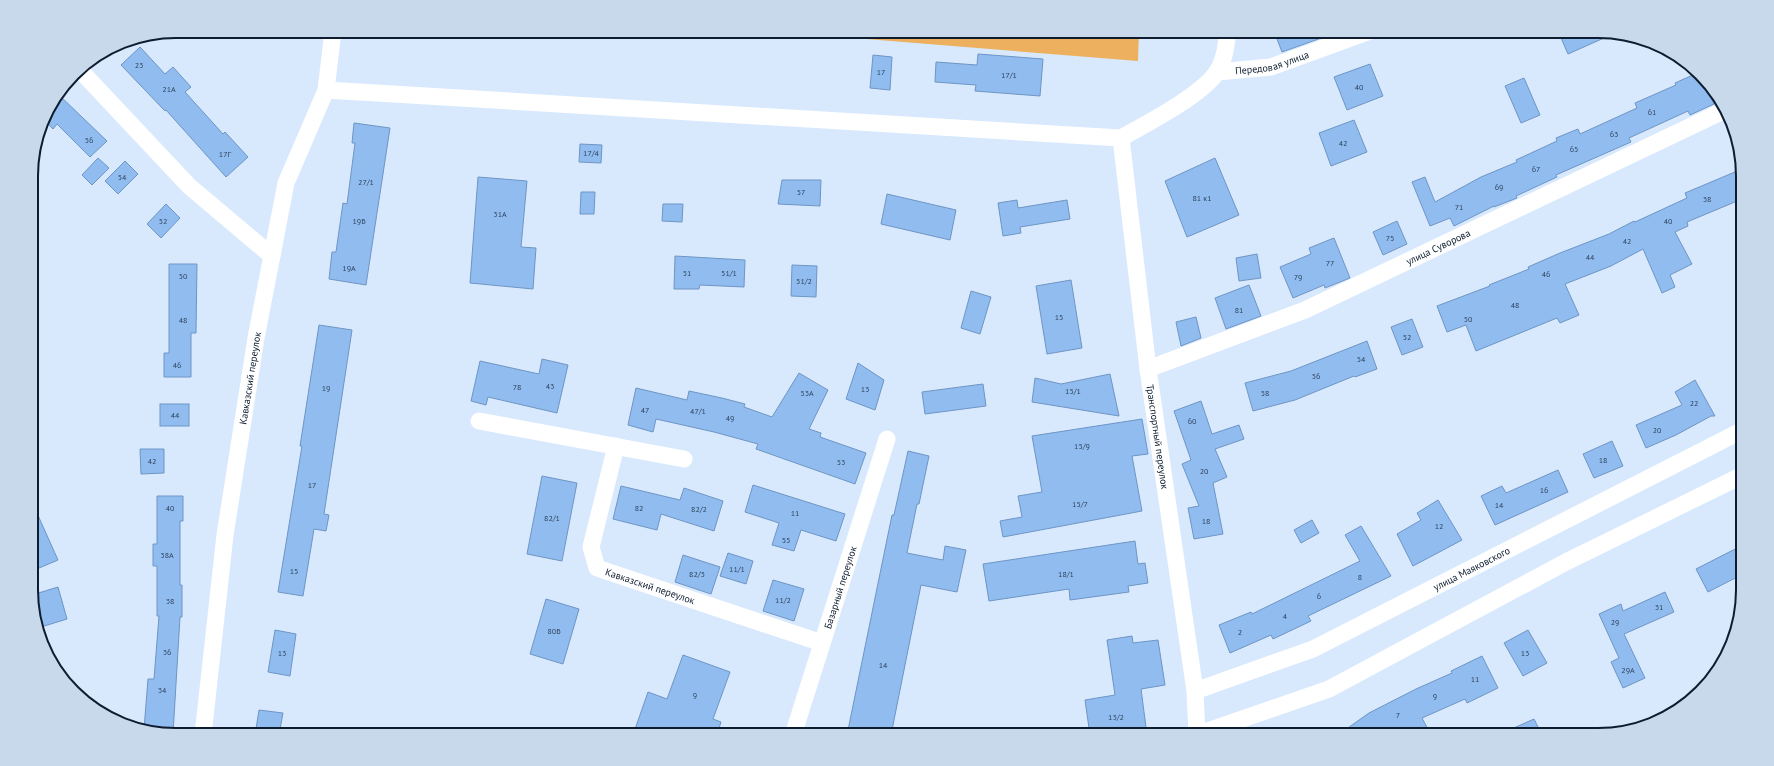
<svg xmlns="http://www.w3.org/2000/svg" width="1774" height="766" font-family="'PT Sans',sans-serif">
<rect width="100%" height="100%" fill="#d8e9fd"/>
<!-- green -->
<path fill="#ecb05e" d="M 767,31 L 1139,31 L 1138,61 Z"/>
<!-- building -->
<g fill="#91bcef" stroke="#6e95c4">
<path d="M 1274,31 L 1341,31 L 1282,52 Z"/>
<path d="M 1558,31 L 1598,31 L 1613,34 L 1568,54 Z"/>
<path d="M 140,47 L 165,74 L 173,67 L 191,87 L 185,92 L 223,134 L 225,132 L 248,157 L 226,177 L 166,110 L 165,111 L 121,65 Z"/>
<path d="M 978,54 L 1043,59 L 1040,96 L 975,91 L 976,85 L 935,82 L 936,62 L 977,65 Z"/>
<path d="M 873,55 L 892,57 L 890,90 L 870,88 Z"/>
<path d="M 1370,64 L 1383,96 L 1347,110 L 1334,77 Z"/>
<path d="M 1695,74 L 1703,80 L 1714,104 L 1690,115 L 1688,111 L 1629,138 L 1631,142 L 1556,175 L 1557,177 L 1516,196 L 1517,198 L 1494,207 L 1494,206 L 1454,226 L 1450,218 L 1430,226 L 1412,182 L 1425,177 L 1435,202 L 1481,177 L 1517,162 L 1516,160 L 1557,141 L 1556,138 L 1578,129 L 1580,134 L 1637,108 L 1635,103 L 1676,85 L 1675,83 Z"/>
<path d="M 1524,78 L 1540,115 L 1521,123 L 1505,86 Z"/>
<path d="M 59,95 L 107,141 L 90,157 L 57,124 L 53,129 L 44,120 L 46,112 Z"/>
<path d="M 1354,120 L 1367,152 L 1331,166 L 1319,133 Z"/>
<path d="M 354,123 L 390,128 L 366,285 L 329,279 L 332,252 L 336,252 L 343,203 L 347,204 L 355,143 L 352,143 Z"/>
<path d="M 580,144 L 602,145 L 601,163 L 579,162 Z"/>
<path d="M 98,158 L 109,168 L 92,185 L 82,175 Z"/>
<path d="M 1215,158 L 1239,215 L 1187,237 L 1165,181 Z"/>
<path d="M 125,161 L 138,174 L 118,194 L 105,181 Z"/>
<path d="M 1742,169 L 1742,199 L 1687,222 L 1688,226 L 1675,232 L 1692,264 L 1670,275 L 1675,287 L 1662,293 L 1643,249 L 1611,266 L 1565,284 L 1579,315 L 1560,323 L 1557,318 L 1476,351 L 1466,325 L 1447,332 L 1437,306 L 1490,286 L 1489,285 L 1529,269 L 1528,267 L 1560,253 L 1609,234 L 1634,221 L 1635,222 L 1687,198 L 1685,193 Z"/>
<path d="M 478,177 L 527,181 L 521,247 L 536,248 L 533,289 L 470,283 Z"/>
<path d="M 782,180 L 821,180 L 820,206 L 778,204 Z"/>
<path d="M 581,192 L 595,192 L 594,214 L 580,214 Z"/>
<path d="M 887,194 L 956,210 L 950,240 L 881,224 Z"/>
<path d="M 1017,200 L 1018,208 L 1067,200 L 1070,219 L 1020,227 L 1021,233 L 1003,236 L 998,203 Z"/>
<path d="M 166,204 L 180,218 L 161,238 L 147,224 Z"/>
<path d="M 663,204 L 683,204 L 682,222 L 662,221 Z"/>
<path d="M 1397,221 L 1407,244 L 1383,255 L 1373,232 Z"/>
<path d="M 1334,238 L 1350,278 L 1325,288 L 1324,285 L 1293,298 L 1280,267 L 1311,254 L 1309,248 Z"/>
<path d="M 1257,254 L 1261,278 L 1239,281 L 1236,258 Z"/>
<path d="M 675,256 L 745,260 L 744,287 L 700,285 L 699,289 L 674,289 Z"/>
<path d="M 169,264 L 197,264 L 196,333 L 191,333 L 191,377 L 164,377 L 164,353 L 169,353 Z"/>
<path d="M 792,265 L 817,266 L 816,297 L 791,296 Z"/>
<path d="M 1071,280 L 1082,348 L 1047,354 L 1036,286 Z"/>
<path d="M 1249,285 L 1261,316 L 1226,329 L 1215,298 Z"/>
<path d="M 971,291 L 991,297 L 980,334 L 961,328 Z"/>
<path d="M 1196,317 L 1201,338 L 1181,346 L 1176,322 Z"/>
<path d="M 1412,319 L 1423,347 L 1402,355 L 1391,327 Z"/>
<path d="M 319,325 L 352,330 L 324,514 L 329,515 L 326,531 L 314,529 L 303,596 L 278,592 L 302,446 L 300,446 Z"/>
<path d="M 1367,341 L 1377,369 L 1355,377 L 1354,376 L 1295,400 L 1253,411 L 1245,383 L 1291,371 Z"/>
<path d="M 542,359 L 568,365 L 557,413 L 488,397 L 486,405 L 471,401 L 480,361 L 539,374 Z"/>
<path d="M 858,363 L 884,380 L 875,410 L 846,399 Z"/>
<path d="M 799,373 L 828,390 L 809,429 L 821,433 L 820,437 L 866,453 L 855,484 L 756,449 L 758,444 L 714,432 L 656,419 L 653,432 L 628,425 L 636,388 L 687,400 L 689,391 L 722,398 L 745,404 L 744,407 L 772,417 Z"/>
<path d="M 1110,374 L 1119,416 L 1032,402 L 1035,378 L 1061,384 Z"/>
<path d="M 1695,380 L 1715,416 L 1711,416 L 1676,435 L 1646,448 L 1636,425 L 1682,405 L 1675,392 Z"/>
<path d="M 983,384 L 986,406 L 925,414 L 922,392 Z"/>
<path d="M 1201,401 L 1212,434 L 1239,425 L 1244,439 L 1215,449 L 1227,477 L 1213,483 L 1223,534 L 1194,539 L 1188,508 L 1199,506 L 1182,464 L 1191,460 L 1174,411 Z"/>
<rect x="160" y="404" width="29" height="22"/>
<path d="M 1142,419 L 1148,454 L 1132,456 L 1142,511 L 1003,537 L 1000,521 L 1022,517 L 1018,496 L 1042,492 L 1032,436 Z"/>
<path d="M 1612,441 L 1623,466 L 1594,478 L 1583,454 Z"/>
<path d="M 140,449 L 164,449 L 164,473 L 141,474 Z"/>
<path d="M 908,451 L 929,456 L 919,504 L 917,504 L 907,553 L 943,560 L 945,546 L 966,550 L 957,592 L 921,585 L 891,735 L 847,735 L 892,515 L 894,515 Z"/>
<path d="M 1558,470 L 1568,492 L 1495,525 L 1481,496 L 1502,486 L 1506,493 Z"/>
<path d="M 542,476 L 577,483 L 562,561 L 527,554 Z"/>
<path d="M 753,485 L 845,514 L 836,541 L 801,530 L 794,551 L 772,545 L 779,523 L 745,512 Z"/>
<path d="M 621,486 L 680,500 L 684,488 L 723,501 L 714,531 L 661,514 L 657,530 L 613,519 Z"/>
<path d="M 157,496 L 183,496 L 183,521 L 180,521 L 180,585 L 182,585 L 182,617 L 180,617 L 173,734 L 144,729 L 148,679 L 154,679 L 159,616 L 157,616 L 157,566 L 153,566 L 153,544 L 157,544 Z"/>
<path d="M 1438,500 L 1462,540 L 1413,566 L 1397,534 L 1421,520 L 1417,513 Z"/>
<path d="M 32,502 L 58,560 L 32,571 Z"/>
<path d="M 1312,520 L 1319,533 L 1301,543 L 1294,530 Z"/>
<path d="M 1361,526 L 1391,576 L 1308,616 L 1311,621 L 1273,639 L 1271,635 L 1230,653 L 1219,625 L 1251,612 L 1252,614 L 1360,561 L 1345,535 Z"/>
<path d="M 1135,541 L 1138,564 L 1145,563 L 1148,583 L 1128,586 L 1129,592 L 1070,600 L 1069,589 L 989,601 L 983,564 Z"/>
<path d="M 1743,545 L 1743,574 L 1708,592 L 1696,569 Z"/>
<path d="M 728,553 L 753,561 L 746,584 L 720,576 Z"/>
<path d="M 683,555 L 720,567 L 711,594 L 675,582 Z"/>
<path d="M 773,580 L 804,589 L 794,621 L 763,611 Z"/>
<path d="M 58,587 L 67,619 L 41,627 L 32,595 Z"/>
<path d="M 1665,592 L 1674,612 L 1624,634 L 1645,678 L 1623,688 L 1611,662 L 1619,658 L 1599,614 L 1621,604 L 1623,611 Z"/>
<path d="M 546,599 L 579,609 L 563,664 L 530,654 Z"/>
<path d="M 275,630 L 296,634 L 290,676 L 268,672 Z"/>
<path d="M 1528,630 L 1547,663 L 1523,676 L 1504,643 Z"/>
<path d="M 1132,636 L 1133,643 L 1158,640 L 1165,685 L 1141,689 L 1147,735 L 1090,735 L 1085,700 L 1115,695 L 1107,640 Z"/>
<path d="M 683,655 L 730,672 L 713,719 L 721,722 L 717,735 L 633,735 L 648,692 L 667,699 Z"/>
<path d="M 1482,656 L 1498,688 L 1467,703 L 1465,699 L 1422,718 L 1431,735 L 1338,735 L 1369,713 L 1416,689 L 1452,673 L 1451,671 Z"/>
<path d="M 259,710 L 283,713 L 279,735 L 255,735 Z"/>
<path d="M 1534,719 L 1542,735 L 1498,735 Z"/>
</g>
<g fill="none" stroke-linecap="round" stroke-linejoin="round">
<!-- minor -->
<g stroke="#fff" stroke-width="17">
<path d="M 79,69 L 189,186 L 272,256"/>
<path id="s1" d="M 1217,72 L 1271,67 L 1370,31"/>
<path d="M 326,90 L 1121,138 C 1146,124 1202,95 1217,72 C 1225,60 1226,45 1228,31"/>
<path id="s2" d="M 1121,138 L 1148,369 L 1195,691 L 1197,735"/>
<path id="s3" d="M 1148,369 L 1305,310 L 1723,111"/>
<path d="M 479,421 L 684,459"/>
<path id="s4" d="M 616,446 L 591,547 L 597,568 L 822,643"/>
<path id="s5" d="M 1195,691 L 1313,649 L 1743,430"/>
<path id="s6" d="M 203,735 L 225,535 L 256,338 L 286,183 L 326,90 L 333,31"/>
<path id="s7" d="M 793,735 L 887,439"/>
<path d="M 1196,735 L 1329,689 L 1566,562 L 1743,475"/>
</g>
</g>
<g text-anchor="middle" stroke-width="3" stroke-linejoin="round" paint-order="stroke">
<!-- number labels -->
<g font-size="8" fill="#2e445e">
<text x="139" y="68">23</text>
<text x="881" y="75">17</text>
<text x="1009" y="78">17/1</text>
<text x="1359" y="90">40</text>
<text x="169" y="92">21А</text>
<text x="1652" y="115">61</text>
<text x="1614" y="137">63</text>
<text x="89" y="143">56</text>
<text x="1343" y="146">42</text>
<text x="1574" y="152">65</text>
<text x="591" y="156">17/4</text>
<text x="225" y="157">17Г</text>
<text x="1536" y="172">67</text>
<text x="122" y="180">54</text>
<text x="366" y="185">27/1</text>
<text x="1499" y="190">69</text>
<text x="801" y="195">57</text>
<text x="1202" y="201">81 к1</text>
<text x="1707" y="202">38</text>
<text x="1459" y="210">71</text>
<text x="500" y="217">31А</text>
<text x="163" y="224">52</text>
<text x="359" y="224">19Б</text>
<text x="1668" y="224">40</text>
<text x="1390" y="241">75</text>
<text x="1627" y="244">42</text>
<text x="1590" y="260">44</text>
<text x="1330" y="266">77</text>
<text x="349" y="271">19А</text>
<text x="687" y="276">51</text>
<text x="729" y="276">51/1</text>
<text x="1546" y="277">46</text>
<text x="183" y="279">50</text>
<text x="1298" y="280">79</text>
<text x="804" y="284">51/2</text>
<text x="1515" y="308">48</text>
<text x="1239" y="313">81</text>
<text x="1059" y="320">15</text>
<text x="1468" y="322">50</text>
<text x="183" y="323">48</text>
<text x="1407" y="340">52</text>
<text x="1361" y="362">54</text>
<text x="177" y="368">46</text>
<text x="1316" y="379">56</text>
<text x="550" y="389">43</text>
<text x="517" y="390">78</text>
<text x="326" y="391">19</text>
<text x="865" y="392">13</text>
<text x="1073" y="394">15/1</text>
<text x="807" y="396">53А</text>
<text x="1265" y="396">58</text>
<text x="1694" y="406">22</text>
<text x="645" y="413">47</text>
<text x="698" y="414">47/1</text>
<text x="175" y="418">44</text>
<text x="730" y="421">49</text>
<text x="1192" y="424">60</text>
<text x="1657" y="433">20</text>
<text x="1082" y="449">15/9</text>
<text x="1603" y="463">18</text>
<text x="152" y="464">42</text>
<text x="841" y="465">53</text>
<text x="1204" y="474">20</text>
<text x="312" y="488">17</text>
<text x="1544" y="493">16</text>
<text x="1080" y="507">15/7</text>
<text x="1499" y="508">14</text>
<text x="170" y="511">40</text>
<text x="639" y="511">82</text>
<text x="699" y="512">82/2</text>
<text x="795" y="516">11</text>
<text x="552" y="521">82/1</text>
<text x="1206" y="524">18</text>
<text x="1439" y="529">12</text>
<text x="786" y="543">55</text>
<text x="167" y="558">38А</text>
<text x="737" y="572">11/1</text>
<text x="294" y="574">15</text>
<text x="697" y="577">82/3</text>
<text x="1066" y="577">18/1</text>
<text x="1360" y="580">8</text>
<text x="1319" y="599">6</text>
<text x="783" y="603">11/2</text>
<text x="170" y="604">38</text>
<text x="1659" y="610">31</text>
<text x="1285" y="619">4</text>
<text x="1615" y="625">29</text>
<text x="554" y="634">80Б</text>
<text x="1240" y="635">2</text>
<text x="167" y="655">36</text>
<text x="282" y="656">13</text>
<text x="1525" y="656">13</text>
<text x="883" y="668">14</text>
<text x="1628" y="673">29А</text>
<text x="1475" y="682">11</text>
<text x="162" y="693">34</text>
<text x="695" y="698">9</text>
<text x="1435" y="699">9</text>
<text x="1398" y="718">7</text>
<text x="1116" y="720">13/2</text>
</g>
<!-- street labels -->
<g font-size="10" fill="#0d1c2e" stroke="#d8e9fd">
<text dy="4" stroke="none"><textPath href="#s1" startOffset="56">Передовая улица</textPath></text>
<text dy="4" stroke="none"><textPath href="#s3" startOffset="315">улица Суворова</textPath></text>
<text dy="4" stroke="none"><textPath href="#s6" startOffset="360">Кавказский переулок</textPath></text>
<text dy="4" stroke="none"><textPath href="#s2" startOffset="301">Транспортный переулок</textPath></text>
<text dy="4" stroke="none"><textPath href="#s5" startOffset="303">улица Маяковского</textPath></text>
<text dy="4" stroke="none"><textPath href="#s4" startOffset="182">Кавказский переулок</textPath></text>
<text dy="4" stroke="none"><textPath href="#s7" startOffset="155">Базарный переулок</textPath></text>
</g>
</g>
<!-- crop -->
<path d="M0 0H1774V766H0ZM176 38H1598A138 138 0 0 1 1736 176V590A138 138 0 0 1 1598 728H176A138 138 0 0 1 38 590V176A138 138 0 0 1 176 38Z" fill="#c8d9ec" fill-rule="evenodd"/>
<path fill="none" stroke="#0d1c2e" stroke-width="2" d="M176 38H1598A138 138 0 0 1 1736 176V590A138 138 0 0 1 1598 728H176A138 138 0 0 1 38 590V176A138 138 0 0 1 176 38Z"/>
</svg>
